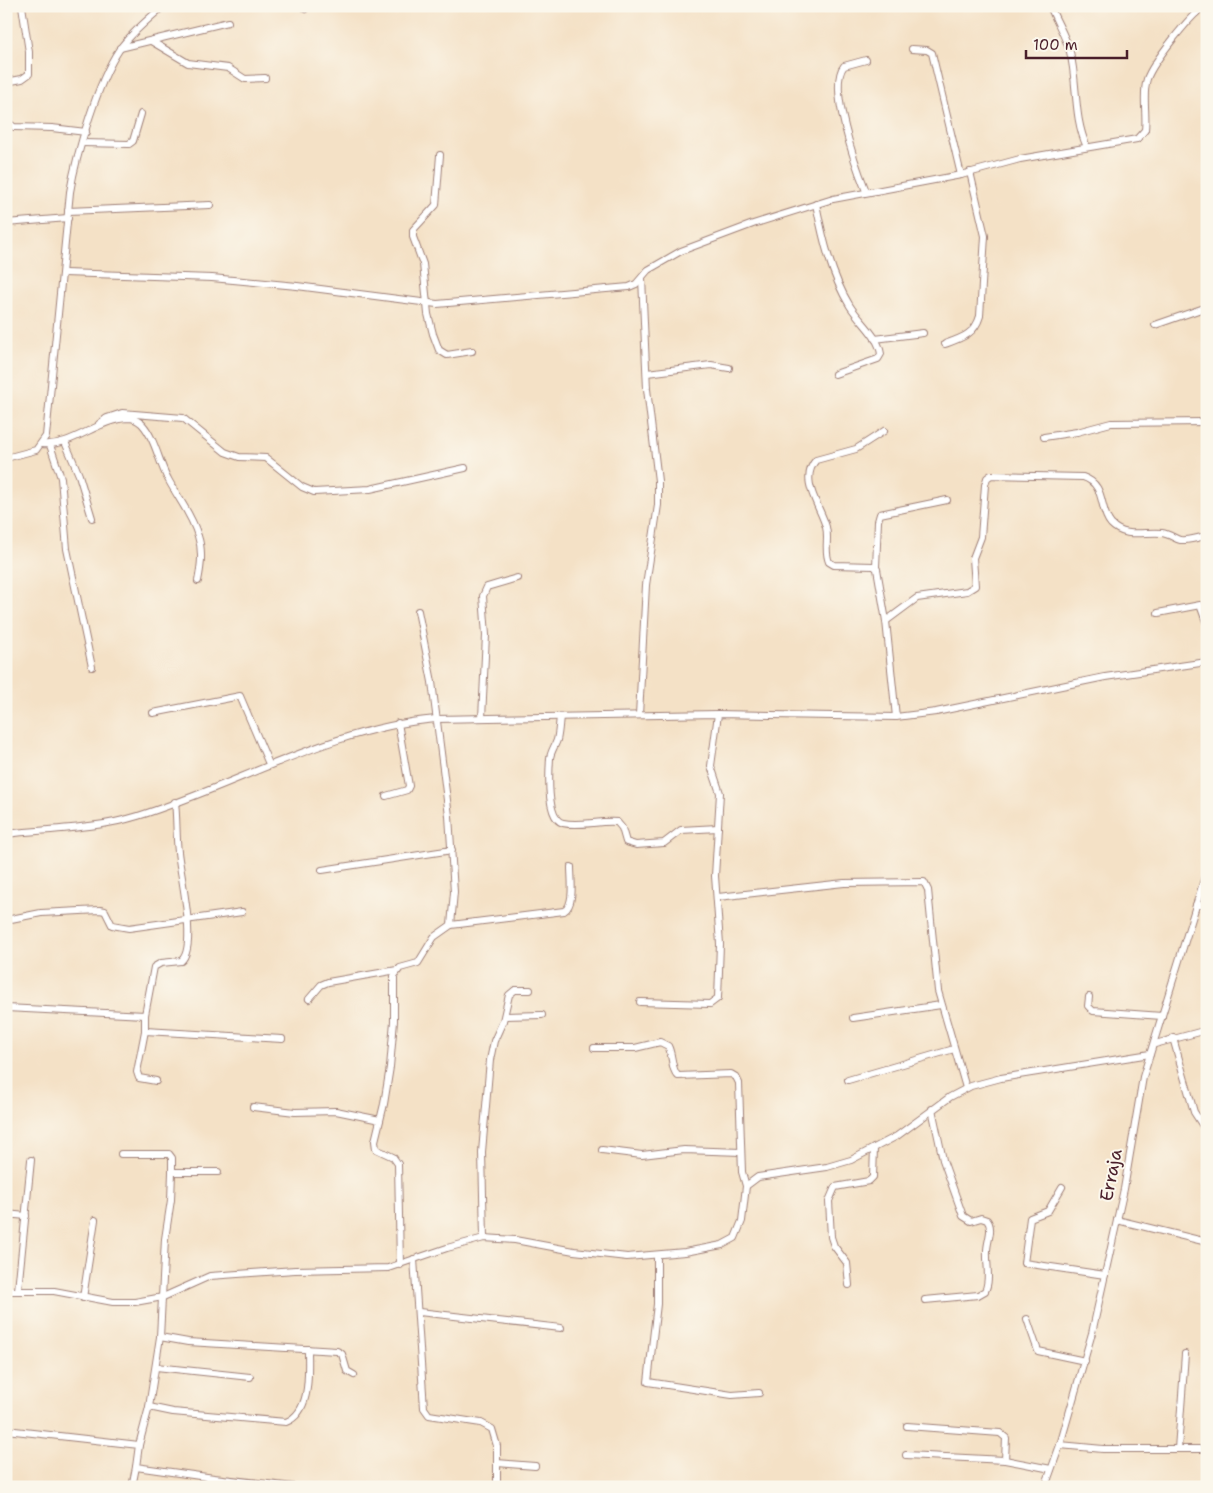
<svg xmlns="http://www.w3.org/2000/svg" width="1213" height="1493" font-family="'Shantell Sans',sans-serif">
<rect width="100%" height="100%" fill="#fbf7ec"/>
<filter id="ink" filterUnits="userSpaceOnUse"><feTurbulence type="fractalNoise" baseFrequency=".02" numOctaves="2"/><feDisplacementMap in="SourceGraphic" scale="10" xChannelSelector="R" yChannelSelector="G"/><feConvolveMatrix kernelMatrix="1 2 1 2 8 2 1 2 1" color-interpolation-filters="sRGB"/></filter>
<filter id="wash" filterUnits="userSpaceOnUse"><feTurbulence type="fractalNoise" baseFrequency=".0096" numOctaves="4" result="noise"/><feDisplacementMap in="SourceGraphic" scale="20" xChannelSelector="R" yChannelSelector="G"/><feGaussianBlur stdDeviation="1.12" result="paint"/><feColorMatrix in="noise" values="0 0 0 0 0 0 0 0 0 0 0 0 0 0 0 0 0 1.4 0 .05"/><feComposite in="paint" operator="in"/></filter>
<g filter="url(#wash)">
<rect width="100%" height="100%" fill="#f4e1c6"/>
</g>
<g filter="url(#ink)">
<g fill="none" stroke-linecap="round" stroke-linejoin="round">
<defs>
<g id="minor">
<path d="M 1050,6 C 1056,21 1066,37 1070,52 C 1078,83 1073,117 1087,147"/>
<path d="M 1191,6 L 1196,13"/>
<path d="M 305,9 L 307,6"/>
<path d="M 151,41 L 188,63 L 228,68 L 245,79 L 265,78"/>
<path d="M 120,48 L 228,22"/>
<path d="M 912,49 L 927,50 L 932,53 L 961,175"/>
<path d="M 6,82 L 22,79 L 29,74 L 29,52 L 22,6"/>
<path d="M 6,92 L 6,98"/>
<path d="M 6,111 L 7,122 L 14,127 L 52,128 L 86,132"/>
<path d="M 82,143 L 129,144 L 133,141 L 141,114"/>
<path d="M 440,155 L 436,205 L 413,230 L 413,237 L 423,264 L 428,314 L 433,334 L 439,350 L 447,355 L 472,351"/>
<path d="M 866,191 C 857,169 827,86 844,66 L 866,60"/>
<path d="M 816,204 C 823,239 831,275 850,306 C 860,322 878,335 881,354 L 878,359 L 835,374"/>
<path d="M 68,211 L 210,205"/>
<path d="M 6,223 L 68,218"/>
<path d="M 64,273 L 212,278 L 297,286 L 437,304 L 629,287 L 636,284 L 648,270 L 681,251 L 753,224 L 833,199 L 961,175 L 1020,159 L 1137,139 L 1145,130 C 1147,114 1142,94 1147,79 C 1153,62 1189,17 1204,6"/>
<path d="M 1155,325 L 1207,307"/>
<path d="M 875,339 L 923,333"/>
<path d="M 945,344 C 962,338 975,334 980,316 L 985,236 L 970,172"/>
<path d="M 647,373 L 711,365 L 729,368"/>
<path d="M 99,424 L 107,418 L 122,413 L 183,418 L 225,452 L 239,457 L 266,458 L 302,487 L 314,492 L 370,489 L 465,468"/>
<path d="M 884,431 L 856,449 L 816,460 C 798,480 821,507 826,527 C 829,538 824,551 829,562 L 834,565 L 874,566 L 877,569 L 886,621 L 896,717"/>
<path d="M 1044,437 L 1077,432 L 1111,423 L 1207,422"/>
<path d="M 65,442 L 79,475 L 92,518"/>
<path d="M 42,444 C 73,447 97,419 128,418 C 133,418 139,421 142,424 C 155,438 159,463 168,479 C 178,498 192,515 198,536 C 203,551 201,566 198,581"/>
<path d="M 50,445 L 61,478 L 67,549 L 92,667"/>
<path d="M 6,458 L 36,450 L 46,436 L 70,192 C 76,155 98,81 119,50 C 131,33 148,20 163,6"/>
<path d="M 876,567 L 878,521 L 880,514 L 947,500"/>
<path d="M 1158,613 L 1200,605 L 1207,624"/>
<path d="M 886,621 L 917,598 L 967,591 L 975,586 L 973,558 L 981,537 L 985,485 L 987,478 L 991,475 L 1083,477 C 1107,485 1098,509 1111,524 C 1125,539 1145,531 1162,533 C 1169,534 1174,538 1180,540 C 1188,541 1199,537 1207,536"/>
<path d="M 153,713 L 240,696 L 269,764"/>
<path d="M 639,715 L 646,585 L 658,505 L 658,481 L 647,389 L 642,278"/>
<path d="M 560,717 C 559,724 559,732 557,740 C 555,746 551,751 550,758 C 549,772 546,819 563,823 C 580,827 600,820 617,822 L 622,828 L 626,842 L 636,845 L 664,843 L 681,830 L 718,828"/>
<path d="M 482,718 L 486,635 L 483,596 L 487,587 L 517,578"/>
<path d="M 386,796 L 407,790 L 409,786 L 398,723"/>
<path d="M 6,834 C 50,829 96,829 138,816 C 238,785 330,728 436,719 L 718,714 L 896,717 L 936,712 L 1105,677 L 1207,662"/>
<path d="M 322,870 L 452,850"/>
<path d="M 718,897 L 844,883 L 924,882 L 928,890 L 938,991 L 966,1088"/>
<path d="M 1196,905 L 1207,905"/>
<path d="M 6,920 L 41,913 L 100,910 L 105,911 L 112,925 L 129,928 L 242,912"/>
<path d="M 451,925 L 564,911 C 575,905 571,879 571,867"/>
<path d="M 1089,997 L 1088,1006 L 1093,1011 L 1162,1016"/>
<path d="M 309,999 L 321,985 L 328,982 L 397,970"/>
<path d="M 640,1002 L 710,1004 L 718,998 L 720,944 L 715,876 L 720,793 L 711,766 L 718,714"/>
<path d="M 6,1008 L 145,1015 L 154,967 L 161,963 L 181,961 C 198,948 180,873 178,852 C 176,836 177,819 175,802"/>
<path d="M 145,1015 L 145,1031 L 282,1039"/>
<path d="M 505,1016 L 542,1015"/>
<path d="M 853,1018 L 941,1005"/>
<path d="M 145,1031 L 137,1072 L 139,1078 L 156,1081"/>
<path d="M 1173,1038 L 1194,1112 L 1207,1132"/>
<path d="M 1155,1044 L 1207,1030"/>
<path d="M 594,1048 L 635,1048 L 660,1042 L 668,1046 C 673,1055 671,1070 678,1076 L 731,1074 L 736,1077 L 739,1083 L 742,1172 L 746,1186"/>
<path d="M 848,1080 L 954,1049"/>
<path d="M 253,1107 L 295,1112 L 336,1111 L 380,1120"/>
<path d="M 602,1150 L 642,1155 L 684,1150 L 741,1152"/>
<path d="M 121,1154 L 169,1154 L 172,1158 L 172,1172"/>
<path d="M 1062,1187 L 1048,1211 L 1030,1218 L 1024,1263 L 1105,1275"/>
<path d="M 6,1214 L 26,1216"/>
<path d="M 1117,1220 L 1207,1242"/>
<path d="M 484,1238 L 482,1152 L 490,1060 L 494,1041 L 503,1021 L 509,995 L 515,990 L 530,990"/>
<path d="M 657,1255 L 657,1304 L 648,1382 L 732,1395 L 759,1393"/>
<path d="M 414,1259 L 424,1408 L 429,1415 L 481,1423 L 492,1429 L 497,1446 L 497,1487"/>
<path d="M 400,1265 L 398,1164 L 393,1157 L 376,1149 L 375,1141 L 384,1104 L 390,1067 L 394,1021 L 394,976 L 400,968 L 418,963 L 434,937 L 451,925 L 454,892 L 449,816 L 432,682 L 418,611"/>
<path d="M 849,1285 L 847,1263 L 834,1246 L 831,1237 L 829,1201 L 835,1187 L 869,1181 L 873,1177 L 874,1148"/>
<path d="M 18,1290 L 31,1160"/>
<path d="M 6,1291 L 54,1291 L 113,1302 L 135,1302 L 163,1297 L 210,1276 L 295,1270 L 388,1268 L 447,1248 L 484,1238 L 515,1240 L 574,1251 L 627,1257 L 685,1252 L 722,1245 L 735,1238 L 742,1221 L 746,1186 L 758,1177 L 827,1167 L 851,1160 L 897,1136 L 950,1097 L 971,1086 L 1001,1078 L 1150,1054"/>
<path d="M 83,1298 L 95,1220"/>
<path d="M 925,1300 L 978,1295 L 985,1291 C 991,1280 986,1263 987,1251 C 987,1240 994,1229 987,1220 L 981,1218 L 971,1221 L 963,1216 L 943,1160 L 932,1109"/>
<path d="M 419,1312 L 561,1328"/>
<path d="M 1027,1319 L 1038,1351 L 1085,1361"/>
<path d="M 160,1337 L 188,1342 L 337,1351 L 342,1354 L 347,1371 L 354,1375"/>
<path d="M 156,1367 L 250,1377"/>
<path d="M 149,1407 L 173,1412 L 286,1422 C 312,1412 308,1371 308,1349"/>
<path d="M 907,1426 L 1000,1433 L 1006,1438 L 1005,1460"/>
<path d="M 6,1430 L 139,1445 L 136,1467 L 214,1478 L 294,1487"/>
<path d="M 139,1445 L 149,1407 L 160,1337 L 165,1239 L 171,1200 L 172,1172 L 218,1172"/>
<path d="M 1060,1445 L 1103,1449 L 1207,1449"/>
<path d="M 1178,1449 L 1185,1354"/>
<path d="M 906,1455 L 1005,1460 L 1051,1469"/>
<path d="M 497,1463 L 535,1466"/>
<path d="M 132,1487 L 136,1467"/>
<path d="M 1045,1487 L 1060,1445 L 1092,1333 L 1124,1189 L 1143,1077 L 1207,870"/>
</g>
</defs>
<!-- minor casing -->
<use href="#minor" stroke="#9f8078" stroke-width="8"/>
<!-- minor -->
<use href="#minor" stroke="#fff" stroke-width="6"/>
</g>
</g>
<g text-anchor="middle" stroke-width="4" stroke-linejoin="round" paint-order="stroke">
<!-- street labels -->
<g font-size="18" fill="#4a1f2b" stroke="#fbf7ec">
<text transform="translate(1111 1175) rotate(-79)" y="6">Erraja</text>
</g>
</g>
<!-- margin -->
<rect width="1213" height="1493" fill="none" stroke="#fbf7ec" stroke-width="25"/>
<!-- scale -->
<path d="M1026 50v8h101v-8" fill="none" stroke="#4a1f2b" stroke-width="2.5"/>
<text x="1033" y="50" font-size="15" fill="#4a1f2b" stroke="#fbf7ec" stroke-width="4" paint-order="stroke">100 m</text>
</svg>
